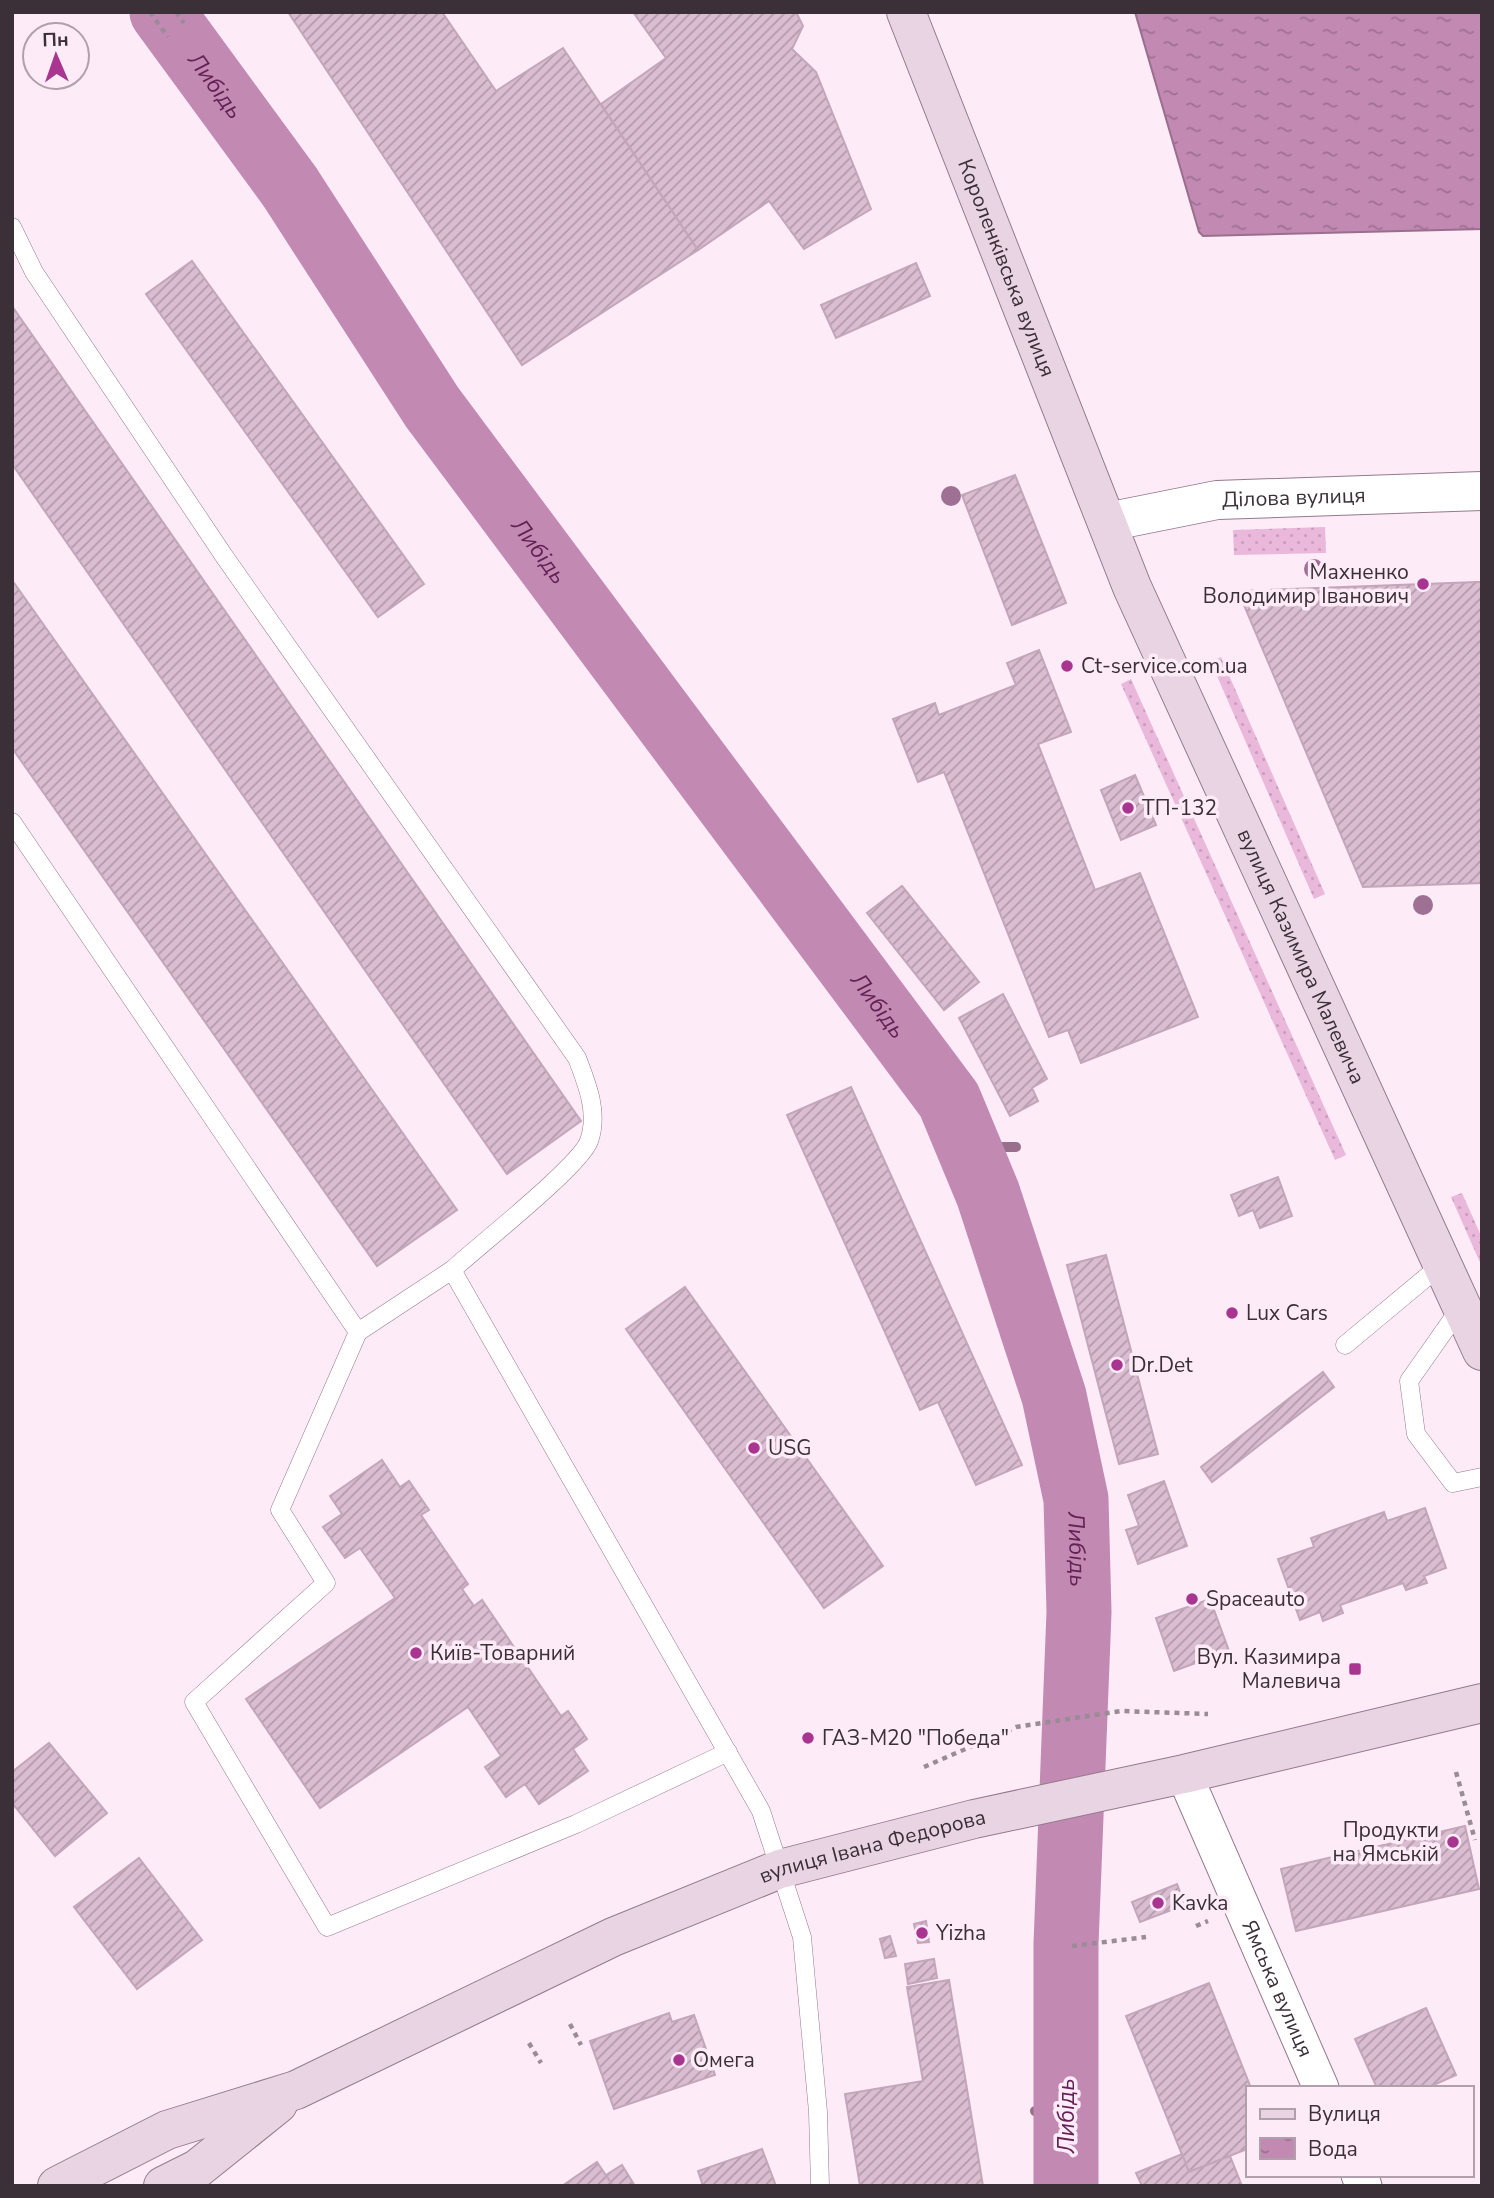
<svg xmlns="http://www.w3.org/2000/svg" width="1494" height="2198" font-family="'Nunito Sans',sans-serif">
<defs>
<pattern id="grass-dots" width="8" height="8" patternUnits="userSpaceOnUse" patternTransform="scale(1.75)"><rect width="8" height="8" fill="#eab8db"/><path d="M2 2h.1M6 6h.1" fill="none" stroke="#ca9ebd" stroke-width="1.8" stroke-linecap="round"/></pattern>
<pattern id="water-ripples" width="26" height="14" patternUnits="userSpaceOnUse" patternTransform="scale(1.75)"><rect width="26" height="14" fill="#c289b2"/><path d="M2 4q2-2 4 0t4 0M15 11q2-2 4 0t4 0" fill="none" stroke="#9f7092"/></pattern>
<pattern id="building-hatch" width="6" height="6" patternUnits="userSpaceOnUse" patternTransform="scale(1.75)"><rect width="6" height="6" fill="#dabdd1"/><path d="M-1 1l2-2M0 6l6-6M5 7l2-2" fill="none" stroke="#b29aab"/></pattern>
</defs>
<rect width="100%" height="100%" fill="#fdebf7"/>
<!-- grass -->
<g fill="url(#grass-dots)">
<path d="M 1325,527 L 1326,553 L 1234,555 L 1233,530 Z"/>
<path d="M 1221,657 L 1325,894 L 1314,899 L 1211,662 Z"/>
<path d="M 1131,679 L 1346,1155 L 1335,1160 L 1121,684 Z"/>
<path d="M 1462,1193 L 1482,1238 L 1482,1267 L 1451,1197 Z"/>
</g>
<!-- water -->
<path fill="url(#water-ripples)" stroke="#9a6e8d" stroke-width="2" d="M 1135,12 L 1482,12 L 1482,229 L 1203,236 L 1199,232 Z"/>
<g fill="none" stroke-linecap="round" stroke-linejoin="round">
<!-- stream -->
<g stroke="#9a6e8d" stroke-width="10">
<path d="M 970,1147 L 1016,1147"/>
<path d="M 1035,2111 L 1066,2098"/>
</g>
<!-- river -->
<path stroke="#c289b2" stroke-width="65" id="s1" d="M 162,12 L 290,187 L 432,407 L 949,1100 L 988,1194 L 1054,1396 L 1076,1499 L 1079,1612 L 1066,1944 L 1066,2186"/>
</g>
<!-- building -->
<g fill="url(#building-hatch)" stroke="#c3a6ba" stroke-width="2">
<path d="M 288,12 L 442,12 L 496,91 L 563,48 L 698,250 L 522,365 Z"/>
<path d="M 633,12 L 796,12 L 803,26 L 792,49 L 816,72 L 871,209 L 804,249 L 769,201 L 698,250 L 601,104 L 666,58 Z"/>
<path d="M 192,261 L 424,584 L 378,617 L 146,294 Z"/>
<path d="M 916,263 L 930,296 L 836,338 L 821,305 Z"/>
<path d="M 12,306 L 581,1121 L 507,1174 L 12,464 Z"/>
<path d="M 1015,475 L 1066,603 L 1012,625 L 962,495 Z"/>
<path d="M 12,580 L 457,1210 L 377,1266 L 12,748 Z"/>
<path d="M 1477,582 L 1482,582 L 1482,883 L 1363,887 L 1238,591 Z"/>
<path d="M 1039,650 L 1071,732 L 1038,744 L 1095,890 L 1140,873 L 1198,1017 L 1081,1063 L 1068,1030 L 1049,1037 L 944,772 L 918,782 L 893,719 L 935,703 L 939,715 L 1016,685 L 1007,663 Z"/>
<path d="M 1135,775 L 1156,825 L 1121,840 L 1101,790 Z"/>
<path d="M 902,886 L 979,982 L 944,1010 L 867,913 Z"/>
<path d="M 1003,994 L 1047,1079 L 1032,1088 L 1038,1101 L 1010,1116 L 959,1018 Z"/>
<path d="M 851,1087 L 1022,1465 L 976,1485 L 938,1402 L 920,1410 L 787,1115 Z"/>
<path d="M 1278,1177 L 1292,1216 L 1260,1228 L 1253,1210 L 1239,1216 L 1231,1195 Z"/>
<path d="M 1106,1255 L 1158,1454 L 1119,1464 L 1067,1265 Z"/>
<path d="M 685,1287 L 883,1566 L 824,1608 L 626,1329 Z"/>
<path d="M 1323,1372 L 1334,1387 L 1212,1482 L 1201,1467 Z"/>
<path d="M 382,1460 L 400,1487 L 409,1481 L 429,1510 L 421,1515 L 468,1584 L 462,1589 L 474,1606 L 482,1600 L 561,1716 L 568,1711 L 587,1739 L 573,1749 L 588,1771 L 539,1804 L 525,1784 L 506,1797 L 485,1767 L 501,1756 L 468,1707 L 320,1808 L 246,1699 L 395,1598 L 360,1548 L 345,1558 L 323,1527 L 342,1514 L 330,1496 Z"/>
<path d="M 1164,1481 L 1187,1546 L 1138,1564 L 1126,1530 L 1139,1526 L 1128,1495 Z"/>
<path d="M 1425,1508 L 1446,1568 L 1424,1576 L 1427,1583 L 1406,1590 L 1403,1583 L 1340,1605 L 1343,1613 L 1323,1621 L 1320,1612 L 1300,1620 L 1278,1559 L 1314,1547 L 1311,1538 L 1384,1512 L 1387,1521 Z"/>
<path d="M 1210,1599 L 1229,1651 L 1174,1671 L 1156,1618 Z"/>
<path d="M 49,1743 L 107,1813 L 55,1856 L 12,1803 L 12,1772 Z"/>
<path d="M 1465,1826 L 1479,1889 L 1296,1931 L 1281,1869 Z"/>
<path d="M 139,1858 L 202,1940 L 137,1989 L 74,1907 Z"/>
<path d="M 1177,1884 L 1185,1905 L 1140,1922 L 1132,1902 Z"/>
<path d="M 926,1921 L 929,1942 L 918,1943 L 914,1924 Z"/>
<path d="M 890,1936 L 896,1956 L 885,1958 L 880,1939 Z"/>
<path d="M 934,1959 L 937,1978 L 908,1984 L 905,1964 Z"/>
<path d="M 949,1980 L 983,2186 L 860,2186 L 845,2094 L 923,2081 L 907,1987 Z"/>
<path d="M 1209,1983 L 1251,2088 L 1247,2088 L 1247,2149 L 1189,2172 L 1126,2016 Z"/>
<path d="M 1426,2008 L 1456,2075 L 1427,2088 L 1377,2088 L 1355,2039 Z"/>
<path d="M 669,2013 L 672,2022 L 694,2015 L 715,2075 L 614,2109 L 590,2041 Z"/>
<path d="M 762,2149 L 776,2186 L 703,2186 L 698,2171 Z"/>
<path d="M 1182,2154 L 1189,2172 L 1230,2156 L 1242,2186 L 1142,2186 L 1136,2173 Z"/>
<path d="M 597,2162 L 613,2186 L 562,2186 Z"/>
<path d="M 622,2165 L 635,2186 L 613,2186 L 606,2175 Z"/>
</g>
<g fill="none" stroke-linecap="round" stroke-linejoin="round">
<defs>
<g id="service">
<path d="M 12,227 L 34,272 L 224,556 L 577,1058 C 587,1084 599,1113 589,1141 C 580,1166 477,1247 452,1270"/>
<path d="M 12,822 L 358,1332 L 280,1510 L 326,1583 L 194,1702 L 327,1927 L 576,1824 L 728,1752"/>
<path d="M 1461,1307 L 1409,1381 L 1416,1434 L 1453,1483 L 1482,1477"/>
<path d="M 358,1332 L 452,1270 L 761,1811 L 802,1937 L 818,2112 L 820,2186"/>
<path d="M 1345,1345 L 1441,1265"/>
</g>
<g id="minor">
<path id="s2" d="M 1184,1774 L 1321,2088"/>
<path d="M 1359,2175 L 1364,2186"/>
</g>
<g id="tertiary">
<path id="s3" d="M 1107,522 L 1217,500 L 1482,491"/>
</g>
<g id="secondary">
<path id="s4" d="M 906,12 L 1132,587 L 1482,1351"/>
<path id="s5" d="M 57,2186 L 167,2130 L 296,2090 L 613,1937 L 780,1869 L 974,1819 L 1184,1774 L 1482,1703"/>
<path d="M 163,2186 L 197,2169 L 278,2104"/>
</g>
</defs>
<!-- service casing -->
<use href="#service" stroke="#947a8c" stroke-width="19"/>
<!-- minor casing -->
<use href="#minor" stroke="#947a8c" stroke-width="37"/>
<!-- tertiary casing -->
<use href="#tertiary" stroke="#947a8c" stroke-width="40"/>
<!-- secondary casing -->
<use href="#secondary" stroke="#947a8c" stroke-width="40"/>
<!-- path -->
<g stroke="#9a8c96" stroke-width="4.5" stroke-dasharray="5 5" stroke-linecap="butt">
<path d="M 150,12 L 168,37"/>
<path d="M 176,12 L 184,23"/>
<path d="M 924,1767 L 1016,1727 L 1121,1711 L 1208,1714"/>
<path d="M 1456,1772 L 1475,1840"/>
<path d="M 1196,1926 L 1208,1921"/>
<path d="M 1072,1946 L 1146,1937"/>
<path d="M 570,2024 L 581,2045"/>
<path d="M 529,2043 L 541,2063"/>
</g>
<!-- service -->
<use href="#service" stroke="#fff" stroke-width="18"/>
<!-- minor -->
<use href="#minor" stroke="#fff" stroke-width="35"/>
<!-- tertiary -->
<use href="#tertiary" stroke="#fff" stroke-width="38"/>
<!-- secondary -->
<use href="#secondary" stroke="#e9d4e4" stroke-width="38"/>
</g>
<!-- trees -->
<g fill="#9e7094">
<circle cx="951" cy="496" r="10"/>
<circle cx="1314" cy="569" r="10"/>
<circle cx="1423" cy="905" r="10"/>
</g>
<!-- markers -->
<g fill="#a83690" stroke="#fdebf7" stroke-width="2.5">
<circle cx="1423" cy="584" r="7"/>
<circle cx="1067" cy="666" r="7"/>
<circle cx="1128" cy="808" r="7"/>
<circle cx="1232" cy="1313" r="7"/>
<circle cx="1117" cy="1365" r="7"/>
<circle cx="754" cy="1448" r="7"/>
<circle cx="1192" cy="1599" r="7"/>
<circle cx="416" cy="1653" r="7"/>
<rect x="1348" y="1662" width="14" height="14" rx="3.5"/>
<circle cx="808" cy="1738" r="7"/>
<circle cx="1453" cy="1842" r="7"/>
<circle cx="1158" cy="1903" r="7"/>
<circle cx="922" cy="1933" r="7"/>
<circle cx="679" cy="2060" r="7"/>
</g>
<g text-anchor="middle" stroke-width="7" stroke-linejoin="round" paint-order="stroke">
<!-- street labels -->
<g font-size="21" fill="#3b3038" stroke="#fdebf7">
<text dy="7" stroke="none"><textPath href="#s4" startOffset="275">Короленківська вулиця</textPath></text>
<text dy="7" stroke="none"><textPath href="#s3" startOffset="189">Ділова вулиця</textPath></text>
<text dy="7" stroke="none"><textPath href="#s4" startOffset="1024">вулиця Казимира Малевича</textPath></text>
<text dy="7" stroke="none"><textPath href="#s5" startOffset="886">вулиця Івана Федорова</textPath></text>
<text dy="7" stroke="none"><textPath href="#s2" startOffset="234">Ямська вулиця</textPath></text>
</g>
<!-- poi labels -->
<g font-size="21" fill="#3b3038" stroke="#fdebf7" text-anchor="start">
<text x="1409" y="579" text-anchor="end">Махненко<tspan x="1409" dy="24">Володимир Іванович</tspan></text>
<text x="1081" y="673">Ct-service.com.ua</text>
<text x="1142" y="815">ТП-132</text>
<text x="1246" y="1320">Lux Cars</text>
<text x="1131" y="1372">Dr.Det</text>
<text x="768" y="1455">USG</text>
<text x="1206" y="1606">Spaceauto</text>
<text x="430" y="1660">Київ-Товарний</text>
<text x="1341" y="1664" text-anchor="end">Вул. Казимира<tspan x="1341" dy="24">Малевича</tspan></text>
<text x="822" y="1745">ГАЗ-М20 "Победа"</text>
<text x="1439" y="1837" text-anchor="end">Продукти<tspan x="1439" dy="24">на Ямській</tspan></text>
<text x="1172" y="1910">Kavka</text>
<text x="936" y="1940">Yizha</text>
<text x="693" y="2067">Омега</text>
</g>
<!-- water labels -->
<g font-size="23" font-style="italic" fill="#642155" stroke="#fdebf7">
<text dy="8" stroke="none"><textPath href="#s1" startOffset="91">Либідь</textPath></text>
<text dy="8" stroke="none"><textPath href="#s1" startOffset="658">Либідь</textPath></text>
<text dy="8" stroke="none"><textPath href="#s1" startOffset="1225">Либідь</textPath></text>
<text dy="8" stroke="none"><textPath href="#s1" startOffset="1813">Либідь</textPath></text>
<text transform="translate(1066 2116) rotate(-90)" y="8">Либідь</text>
</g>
</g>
<!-- border -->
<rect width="1494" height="2198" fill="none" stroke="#3b3038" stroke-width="28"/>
<!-- legend -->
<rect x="1246" y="2086" width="228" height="91" fill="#fdebf7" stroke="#afa0ab" stroke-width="2"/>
<rect x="1260" y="2109" width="35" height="10" fill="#e9d4e4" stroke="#afa0ab" stroke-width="2"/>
<text x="1308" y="2121" font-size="21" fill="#3b3038">Вулиця</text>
<rect x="1260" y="2138" width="35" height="21" fill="url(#water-ripples)" stroke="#afa0ab" stroke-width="2"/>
<text x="1308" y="2156" font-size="21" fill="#3b3038">Вода</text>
<!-- north arrow -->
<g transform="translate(56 56) rotate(358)"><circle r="33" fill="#fdebf7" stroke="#afa0ab" stroke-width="2"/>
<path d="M0-5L12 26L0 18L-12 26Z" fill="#a83690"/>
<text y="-10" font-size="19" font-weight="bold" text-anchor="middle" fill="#3b3038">Пн</text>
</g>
</svg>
